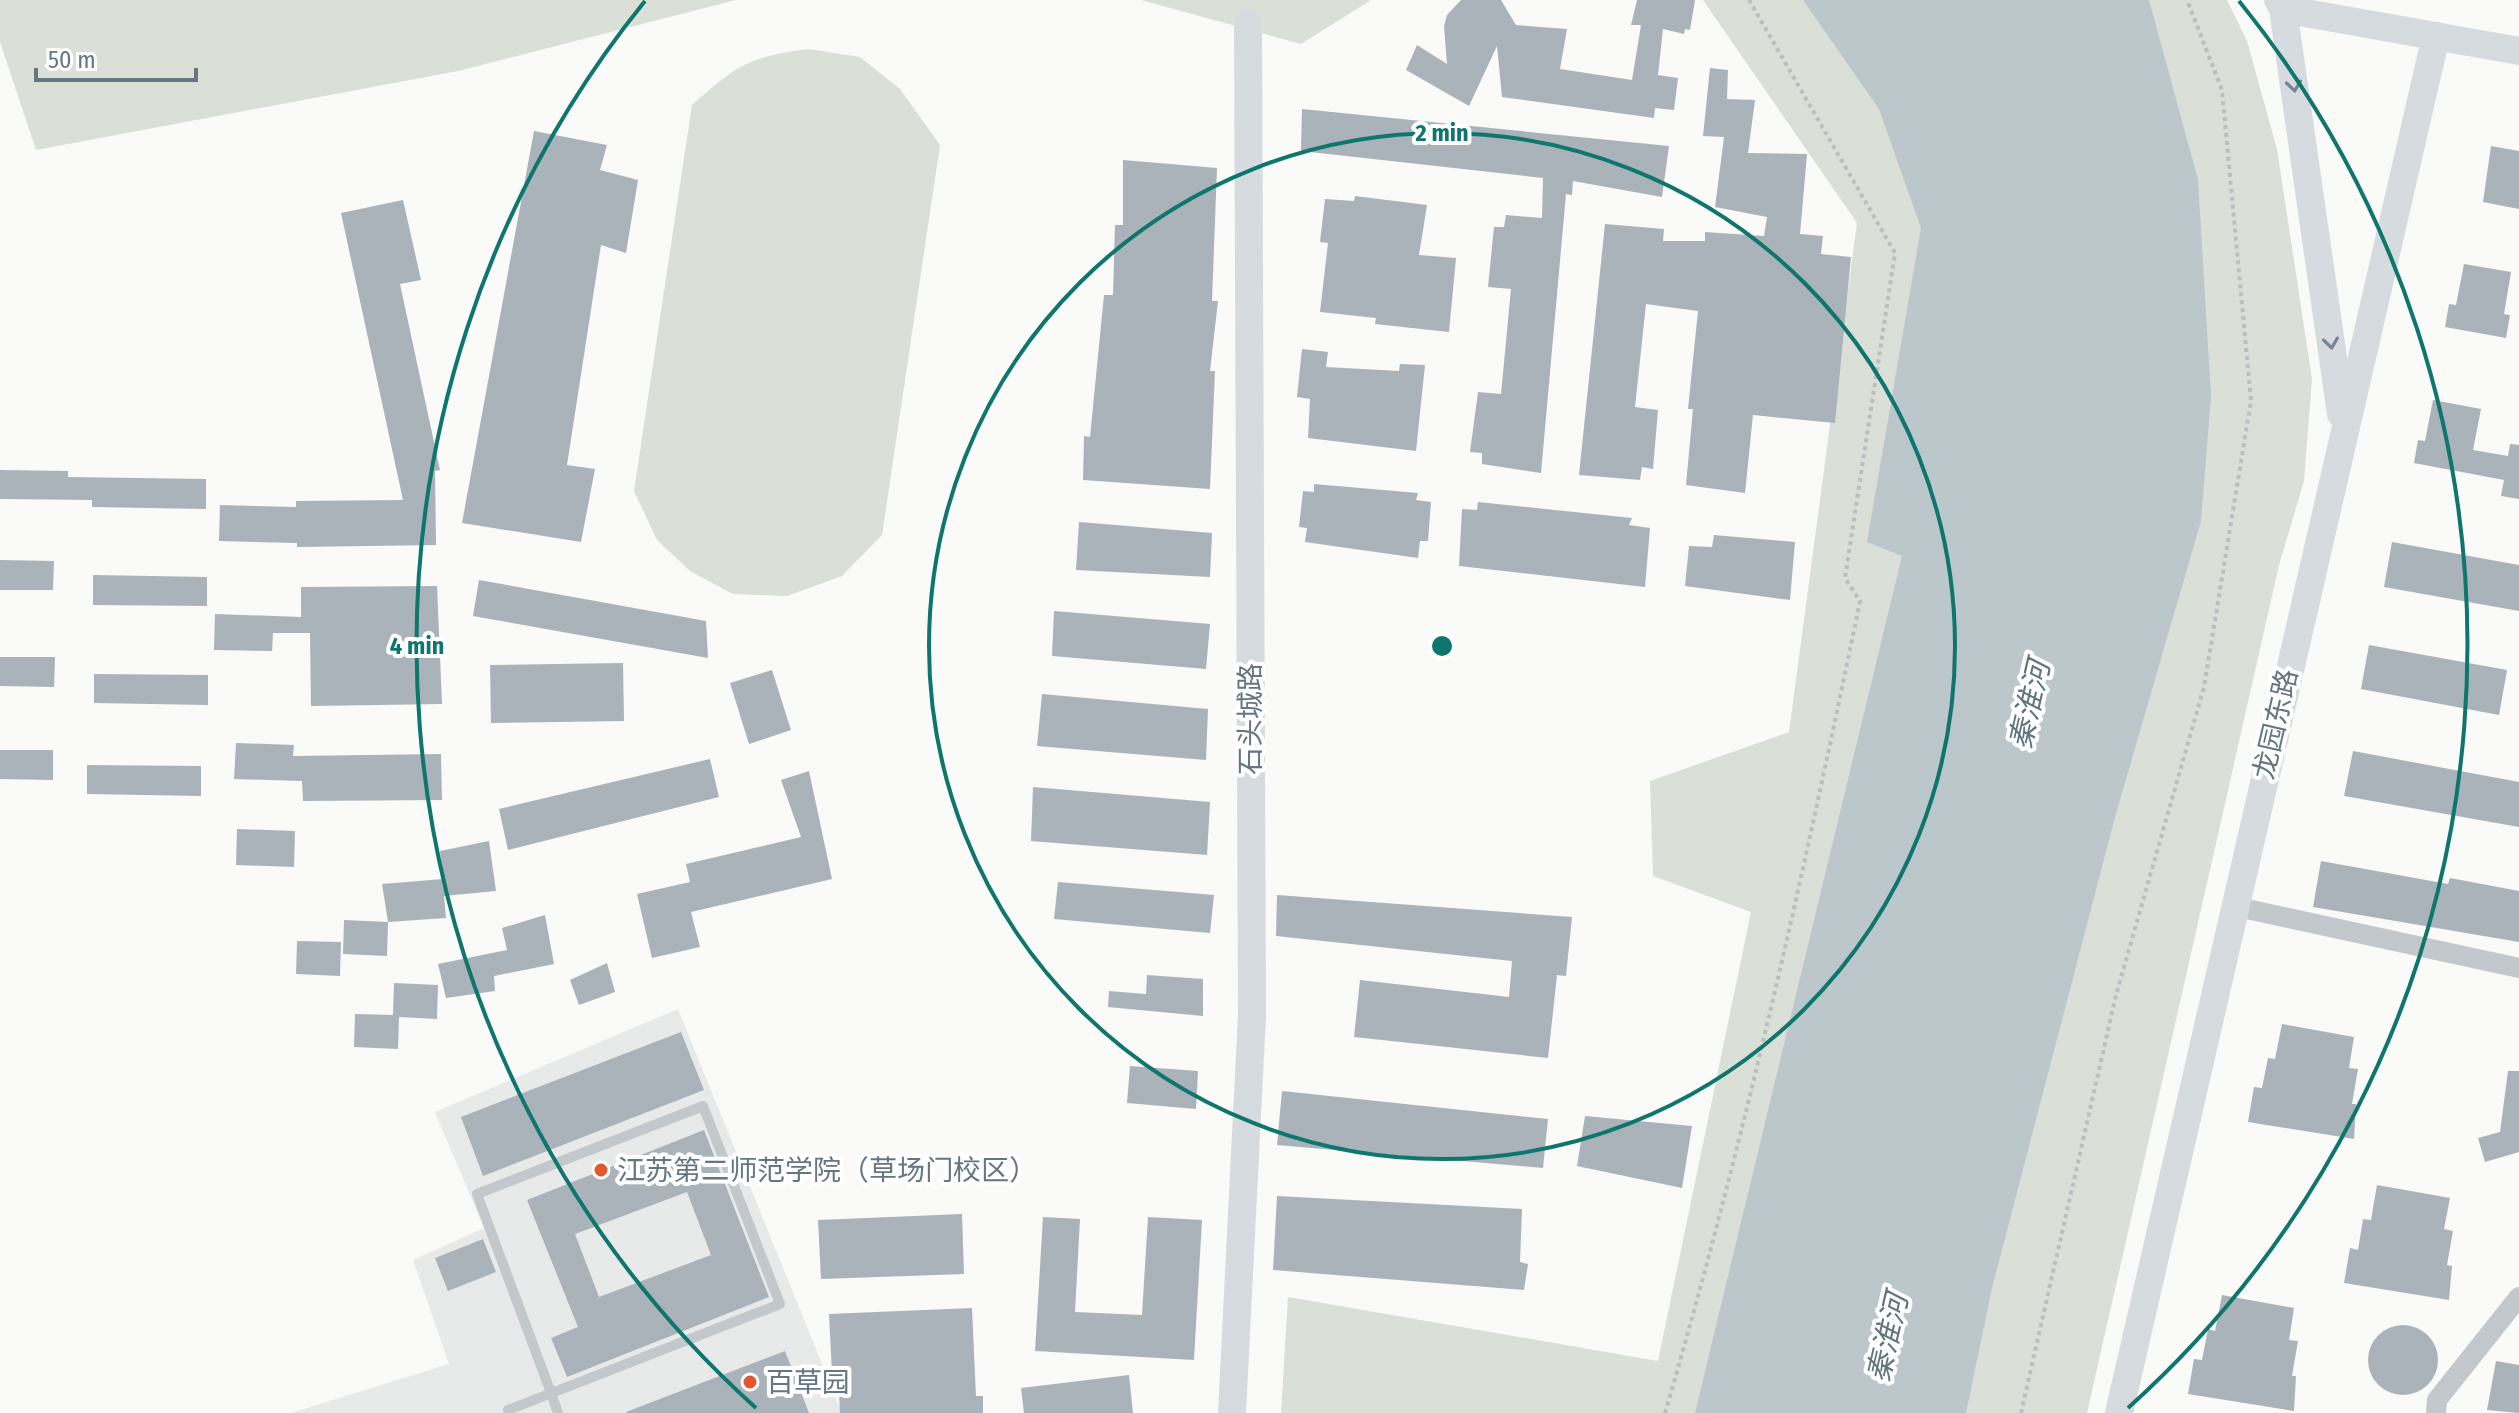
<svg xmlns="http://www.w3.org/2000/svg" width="2519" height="1413" font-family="'Fira Sans Condensed','Noto Sans SC',sans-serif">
<rect width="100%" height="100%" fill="#fafaf8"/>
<!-- built -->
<path fill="#e8e9e9" d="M 678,1009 L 842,1413 L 291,1413 L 449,1364 L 413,1260 L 484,1228 L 435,1112 Z"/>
<!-- green -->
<g fill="#dadfd7">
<path d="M 0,0 L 736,0 L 458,71 L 36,150 L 0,42 Z"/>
<path d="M 1141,0 L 1371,0 L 1301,44 Z"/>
<path d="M 1703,0 L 2227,0 L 2247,41 L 2277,149 L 2312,379 L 2304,481 L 2279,565 L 2087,1413 L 1281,1413 L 1288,1297 L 1658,1361 L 1751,912 L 1653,876 L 1650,781 L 1789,732 L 1857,223 Z"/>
<path d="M 808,49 L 860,57 L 900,89 L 940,145 L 882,535 L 842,576 L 787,596 L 733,594 L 690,571 L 657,540 L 634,491 L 692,105 C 736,66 748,57 808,49 Z"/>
</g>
<!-- water -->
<path fill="#bbc7cb" d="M 1803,0 L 2149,0 L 2198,180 L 2211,396 L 2201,521 L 2115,817 L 1992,1288 L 1966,1413 L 1695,1413 L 1902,556 L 1867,542 L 1921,228 L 1879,109 Z"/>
<!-- building -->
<g fill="#aab3b9" fill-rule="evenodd">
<path d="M 1461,0 L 1501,0 L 1516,25 L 1567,29 L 1560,69 L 1632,80 L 1641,25 L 1631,25 L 1637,0 L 1695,0 L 1690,30 L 1685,29 L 1684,34 L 1663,29 L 1658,75 L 1678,78 L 1674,110 L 1655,108 L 1654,118 L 1502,97 L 1497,46 L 1469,106 L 1406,70 L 1417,45 L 1447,64 L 1444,26 L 1447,15 Z"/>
<path d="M 1710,68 L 1728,70 L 1727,99 L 1755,100 L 1748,153 L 1807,154 L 1800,234 L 1823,236 L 1821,254 L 1851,257 L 1835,423 L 1753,415 L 1745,493 L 1686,485 L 1693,409 L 1688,409 L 1698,311 L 1646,304 L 1635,407 L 1658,410 L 1653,469 L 1642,467 L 1640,480 L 1579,475 L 1605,224 L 1664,229 L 1663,241 L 1705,241 L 1705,232 L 1764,236 L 1767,217 L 1715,207 L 1724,137 L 1703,136 Z"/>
<path d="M 1302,109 L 1669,146 L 1662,197 L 1573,181 L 1572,195 L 1566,194 L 1541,473 L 1482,464 L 1482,453 L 1470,452 L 1478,392 L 1501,394 L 1511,289 L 1488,287 L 1494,227 L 1504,227 L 1506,215 L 1542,218 L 1543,178 L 1301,151 Z"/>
<path d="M 534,131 L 607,145 L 600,170 L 638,180 L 626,253 L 601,245 L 567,465 L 595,469 L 581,542 L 462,523 Z"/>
<path d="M 2491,146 L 2519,151 L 2519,209 L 2483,202 Z"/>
<path d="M 1123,160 L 1217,168 L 1212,301 L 1218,301 L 1210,371 L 1215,371 L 1210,489 L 1083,480 L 1084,436 L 1090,437 L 1104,295 L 1113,295 L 1115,225 L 1123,225 Z"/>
<path d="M 1355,196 L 1427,205 L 1419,255 L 1456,258 L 1449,332 L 1375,324 L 1376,318 L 1320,312 L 1328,243 L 1320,242 L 1325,199 L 1354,201 Z"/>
<path d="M 403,200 L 421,280 L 400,284 L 440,470 L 435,471 L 436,545 L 297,547 L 297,543 L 219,541 L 220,505 L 296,507 L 296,501 L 403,500 L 341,213 Z"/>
<path d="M 2464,264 L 2511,272 L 2504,314 L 2510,315 L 2506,338 L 2445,327 L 2449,304 L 2456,305 Z"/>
<path d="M 1302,349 L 1328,352 L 1326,367 L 1399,371 L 1400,364 L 1425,365 L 1416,451 L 1308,438 L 1310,399 L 1297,397 Z"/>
<path d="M 2433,400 L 2481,409 L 2473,450 L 2508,456 L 2510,444 L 2519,445 L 2519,499 L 2501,496 L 2504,480 L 2414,463 L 2418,440 L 2425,441 Z"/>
<path d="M 0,470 L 68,471 L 68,477 L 206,479 L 206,509 L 92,507 L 92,500 L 0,499 Z"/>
<path d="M 1314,484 L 1418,493 L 1416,500 L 1431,502 L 1428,541 L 1420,541 L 1418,558 L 1305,542 L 1307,528 L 1299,527 L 1303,491 L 1314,492 Z"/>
<path d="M 1478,502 L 1632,518 L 1629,525 L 1650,528 L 1645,587 L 1459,566 L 1462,509 L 1477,510 Z"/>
<path d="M 1079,522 L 1212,533 L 1210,577 L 1076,570 Z"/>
<path d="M 1714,535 L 1795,542 L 1790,600 L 1685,586 L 1689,546 L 1712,547 Z"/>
<path d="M 2392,542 L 2519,565 L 2519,611 L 2384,587 Z"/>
<path d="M 0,560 L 54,561 L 53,590 L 0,590 Z"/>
<path d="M 93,575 L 207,577 L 207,606 L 93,605 Z"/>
<path d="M 479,580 L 706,621 L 708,658 L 473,616 Z"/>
<path d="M 437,586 L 442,704 L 311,706 L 310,633 L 273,633 L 272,651 L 214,650 L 215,614 L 301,617 L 301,587 Z"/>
<path d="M 1054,611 L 1210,624 L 1206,669 L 1052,656 Z"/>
<path d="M 2369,645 L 2507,670 L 2499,715 L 2361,689 Z"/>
<path d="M 0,657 L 55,657 L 54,687 L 0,686 Z"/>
<path d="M 623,663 L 624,721 L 491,723 L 490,665 Z"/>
<path d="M 772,670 L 791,730 L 749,744 L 730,683 Z"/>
<path d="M 94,674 L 208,675 L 208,705 L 94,703 Z"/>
<path d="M 1042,694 L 1208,709 L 1206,760 L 1037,746 Z"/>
<path d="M 236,743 L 294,745 L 293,756 L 441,754 L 442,800 L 303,801 L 302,781 L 234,779 Z"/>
<path d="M 0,750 L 53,750 L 53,780 L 0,779 Z"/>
<path d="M 2353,751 L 2519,782 L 2519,827 L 2344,796 Z"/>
<path d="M 710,759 L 719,797 L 508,850 L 499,809 Z"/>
<path d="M 87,765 L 201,766 L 201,796 L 87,794 Z"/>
<path d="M 809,771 L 832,879 L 691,912 L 700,947 L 652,958 L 637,894 L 690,882 L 686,864 L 801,837 L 781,780 Z"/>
<path d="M 1033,787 L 1210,802 L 1207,855 L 1031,841 Z"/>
<path d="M 237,829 L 295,831 L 294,867 L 236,865 Z"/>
<path d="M 489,841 L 496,891 L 444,896 L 446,918 L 388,922 L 382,884 L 443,879 L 440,851 Z"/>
<path d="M 2321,861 L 2448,884 L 2450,878 L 2519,891 L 2519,942 L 2313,907 Z"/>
<path d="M 1058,882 L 1214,895 L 1210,933 L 1054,919 Z"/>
<path d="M 1277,895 L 1572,917 L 1566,976 L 1557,975 L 1548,1058 L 1354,1037 L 1360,980 L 1509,997 L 1512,961 L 1276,936 Z"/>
<path d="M 545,915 L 554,964 L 494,976 L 495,991 L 446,998 L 438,964 L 507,950 L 502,928 Z"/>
<path d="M 344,920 L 388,922 L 387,956 L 343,954 Z"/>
<path d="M 297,941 L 341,942 L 340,976 L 296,974 Z"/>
<path d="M 607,963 L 615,992 L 579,1005 L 570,980 Z"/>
<path d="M 1147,975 L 1203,979 L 1203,1016 L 1108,1007 L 1109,991 L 1146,994 Z"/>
<path d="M 394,983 L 438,985 L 437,1019 L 399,1017 L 398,1049 L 354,1047 L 355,1014 L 393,1015 Z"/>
<path d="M 2282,1024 L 2354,1037 L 2349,1068 L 2358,1069 L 2352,1104 L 2356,1104 L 2354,1139 L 2248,1122 L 2254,1087 L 2262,1088 L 2268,1058 L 2275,1059 Z"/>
<path d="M 681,1032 L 704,1090 L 483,1176 L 461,1117 Z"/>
<path d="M 1130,1066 L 1198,1071 L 1196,1109 L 1127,1103 Z"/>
<path d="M 2508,1071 L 2519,1071 L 2519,1152 L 2485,1162 L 2478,1138 L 2500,1132 Z"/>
<path d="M 1282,1091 L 1548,1119 L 1543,1168 L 1277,1145 Z"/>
<path d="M 1585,1116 L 1692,1126 L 1682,1188 L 1577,1166 Z"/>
<path d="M 704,1130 L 769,1297 L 567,1377 L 551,1338 L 578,1327 L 527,1200 ZM 687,1192 L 711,1255 L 599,1297 L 575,1234 Z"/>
<path d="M 2377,1185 L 2450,1198 L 2444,1229 L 2453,1231 L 2447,1265 L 2452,1266 L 2449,1300 L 2344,1283 L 2350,1248 L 2358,1250 L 2363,1219 L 2371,1220 Z"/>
<path d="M 1277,1196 L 1522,1209 L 1520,1262 L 1528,1264 L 1524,1290 L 1273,1270 Z"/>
<path d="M 962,1214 L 964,1274 L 821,1279 L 818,1220 Z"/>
<path d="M 1043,1217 L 1080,1219 L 1075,1312 L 1142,1315 L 1148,1217 L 1202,1220 L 1194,1360 L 1035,1351 Z"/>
<path d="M 483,1239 L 496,1272 L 448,1291 L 435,1258 Z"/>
<path d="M 2222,1295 L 2294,1308 L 2289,1340 L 2298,1341 L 2292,1376 L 2296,1376 L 2294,1411 L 2188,1394 L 2194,1359 L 2202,1360 L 2208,1329 L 2215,1331 Z"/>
<path d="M 972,1308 L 976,1396 L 983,1396 L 983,1413 L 840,1413 L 838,1373 L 832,1373 L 829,1314 Z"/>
<circle cx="2403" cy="1360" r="35"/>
<path d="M 785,1351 L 809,1413 L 627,1413 L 626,1412 Z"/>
<path d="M 2496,1361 L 2519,1365 L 2519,1413 L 2487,1410 Z"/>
<path d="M 1129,1375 L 1133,1413 L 1024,1413 L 1021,1388 Z"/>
</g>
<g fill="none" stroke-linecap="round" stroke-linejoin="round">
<!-- path -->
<g stroke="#bbbfc2" stroke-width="4" stroke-dasharray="4 4" stroke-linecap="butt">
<path d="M 1665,1413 C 1743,1146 1804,873 1860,601 L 1845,578 L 1895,253 L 1749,0"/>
<path d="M 2021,1413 L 2116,995 L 2204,687 L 2251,401 L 2222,90 L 2187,0"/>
</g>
<!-- lane -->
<path stroke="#c3c8cc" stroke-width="10" d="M 510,1413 L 508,1410 L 780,1304 L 703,1106 L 477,1194 L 551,1393 L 558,1413"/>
<!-- street -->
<g stroke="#c3c8cc" stroke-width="20">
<path d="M 2233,906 L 2519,968"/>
<path d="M 2436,1413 L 2437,1400 L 2519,1297"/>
</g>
<!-- secondary -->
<g stroke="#d6dbdf" stroke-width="28">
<path d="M 2278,0 L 2283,9 L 2341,414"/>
<path d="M 2283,9 L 2519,51"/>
<path d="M 1232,1413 L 1252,1016 L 1248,25"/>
<path d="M 2119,1413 L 2436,36"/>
</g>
</g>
<!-- one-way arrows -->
<defs><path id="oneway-chevron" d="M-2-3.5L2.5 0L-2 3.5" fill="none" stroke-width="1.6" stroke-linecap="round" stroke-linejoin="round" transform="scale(2)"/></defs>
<g stroke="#768591">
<use href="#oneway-chevron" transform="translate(2294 86) rotate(82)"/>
<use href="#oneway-chevron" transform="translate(2331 343) rotate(82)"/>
</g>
<!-- distance rings -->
<g fill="none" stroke="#0f766e" stroke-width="4">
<circle cx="1442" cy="646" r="513"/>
<path d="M756 1408A1025 1025 0 0 1 645 1M2239 1A1025 1025 0 0 1 2128 1408"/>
</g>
<!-- markers -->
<g fill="#e4572e" stroke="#fff" stroke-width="3">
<circle cx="601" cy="1170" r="8"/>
<circle cx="750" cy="1382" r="8"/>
</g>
<g text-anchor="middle" stroke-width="8" stroke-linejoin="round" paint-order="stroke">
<!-- street labels -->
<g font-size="28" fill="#657683" stroke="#fff">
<text transform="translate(1250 719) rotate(-90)" y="10">石头城路</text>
<text transform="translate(2275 724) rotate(-77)" y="10">龙园东路</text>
</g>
<!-- poi labels -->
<g font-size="28" fill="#657683" stroke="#fff" text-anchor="start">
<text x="617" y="1180">江苏第二师范学院（草场门校区）</text>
<text x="766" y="1392">百草园</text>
</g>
<!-- water labels -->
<g font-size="30" font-style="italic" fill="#60757c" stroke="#fff">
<text transform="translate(2030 705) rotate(-77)" y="10">秦淮河</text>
<text transform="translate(1888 1338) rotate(-77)" y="10">秦淮河</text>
</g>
</g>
<circle cx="1442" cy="646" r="12" fill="#0f766e" stroke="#fff" stroke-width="4"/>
<g font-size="24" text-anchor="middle" font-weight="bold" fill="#0f766e" stroke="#fff" stroke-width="8" stroke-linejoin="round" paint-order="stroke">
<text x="1442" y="141">2 min</text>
<text x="417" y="654">4 min</text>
</g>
<!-- scale -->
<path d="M36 68v12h160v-12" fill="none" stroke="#657683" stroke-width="4"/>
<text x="48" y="68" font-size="24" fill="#657683" stroke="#ffffff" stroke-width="6" paint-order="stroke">50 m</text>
</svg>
